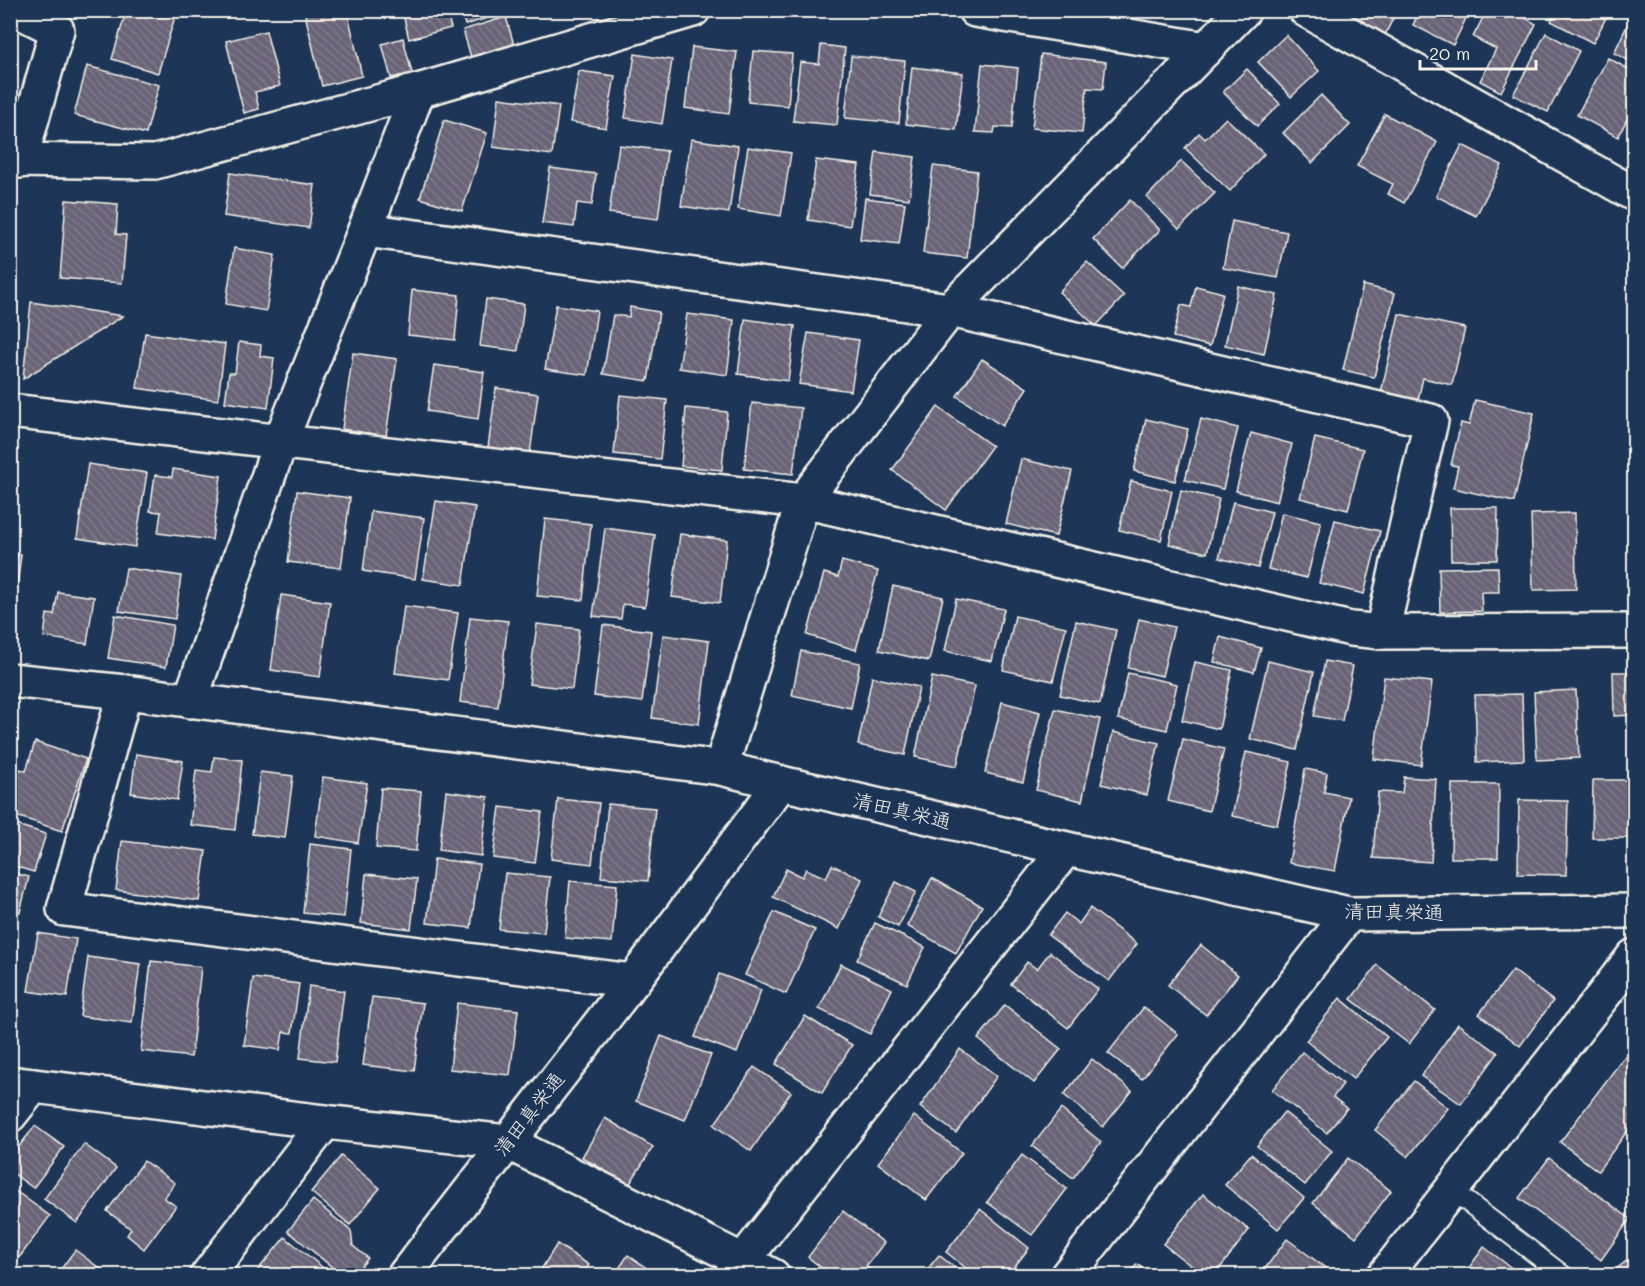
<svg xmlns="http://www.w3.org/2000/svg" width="1645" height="1286" font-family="Mali,'Klee One',sans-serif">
<defs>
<pattern id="building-back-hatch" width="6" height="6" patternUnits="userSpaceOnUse" patternTransform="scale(1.5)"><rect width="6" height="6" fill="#686376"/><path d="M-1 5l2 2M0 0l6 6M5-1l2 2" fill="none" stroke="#7e7a8a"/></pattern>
</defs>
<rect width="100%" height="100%" fill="#1d3557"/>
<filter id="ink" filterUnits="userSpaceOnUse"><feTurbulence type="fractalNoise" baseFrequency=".0167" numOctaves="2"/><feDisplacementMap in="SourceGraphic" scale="12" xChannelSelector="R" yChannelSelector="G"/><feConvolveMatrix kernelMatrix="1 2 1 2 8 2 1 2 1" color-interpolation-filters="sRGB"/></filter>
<g filter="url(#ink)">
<!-- building -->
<g fill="url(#building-back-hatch)" stroke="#f4f1e8" stroke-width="1.5">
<path d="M 122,10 L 177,10 L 158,73 L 112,59 L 126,12 Z"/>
<path d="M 304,10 L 347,10 L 362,76 L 322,86 Z"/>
<path d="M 402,10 L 446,10 L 451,28 L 409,39 Z"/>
<path d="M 461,10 L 504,10 L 504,13 L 465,25 Z"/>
<path d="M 1351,10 L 1397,10 L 1384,37 L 1347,18 Z"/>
<path d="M 1420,10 L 1470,10 L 1453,45 L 1413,25 Z"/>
<path d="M 1487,10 L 1511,10 L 1536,24 L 1501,92 L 1480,81 L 1496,49 L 1473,37 Z"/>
<path d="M 1556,10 L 1610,10 L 1593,43 L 1551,21 Z"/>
<path d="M 1634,11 L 1634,63 L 1614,53 Z"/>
<path d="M 506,17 L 514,45 L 471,57 L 463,30 Z"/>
<path d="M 266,31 L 280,86 L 255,92 L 259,109 L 244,113 L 226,41 Z"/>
<path d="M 1546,33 L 1579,51 L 1548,112 L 1513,95 Z"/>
<path d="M 1286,35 L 1319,71 L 1291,97 L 1258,62 Z"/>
<path d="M 403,38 L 412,73 L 391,78 L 382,44 Z"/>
<path d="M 821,45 L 845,48 L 837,125 L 793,121 L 800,62 L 819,64 Z"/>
<path d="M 692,47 L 737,52 L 729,114 L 685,108 Z"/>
<path d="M 753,51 L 792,54 L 788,106 L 748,102 Z"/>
<path d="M 635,54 L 672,60 L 662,124 L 625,118 Z"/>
<path d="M 1041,54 L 1106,62 L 1103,89 L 1087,88 L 1082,133 L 1032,128 Z"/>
<path d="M 851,56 L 905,61 L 899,123 L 845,118 Z"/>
<path d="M 1608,58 L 1634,72 L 1634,105 L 1618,137 L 1577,115 Z"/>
<path d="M 982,64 L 1018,68 L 1012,128 L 995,127 L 994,133 L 975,132 Z"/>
<path d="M 87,66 L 159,85 L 146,134 L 74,115 Z"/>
<path d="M 912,67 L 963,73 L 956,130 L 906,124 Z"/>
<path d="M 1247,69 L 1280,104 L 1257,126 L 1223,92 Z"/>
<path d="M 579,71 L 615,76 L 606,128 L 570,122 Z"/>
<path d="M 1321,95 L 1350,125 L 1312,163 L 1283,133 Z"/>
<path d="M 499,98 L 559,106 L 552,155 L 493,147 Z"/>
<path d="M 1385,114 L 1437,142 L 1404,203 L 1388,194 L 1393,184 L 1357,166 Z"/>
<path d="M 1226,118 L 1264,154 L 1230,191 L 1185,148 L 1199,133 L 1205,139 Z"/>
<path d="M 444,120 L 487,133 L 462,211 L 420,198 Z"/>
<path d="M 1634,134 L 1634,152 L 1627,148 Z"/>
<path d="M 691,139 L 738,146 L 729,213 L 681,206 Z"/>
<path d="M 619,145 L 667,151 L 658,219 L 609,213 Z"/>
<path d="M 1462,145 L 1502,165 L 1476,216 L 1436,196 Z"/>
<path d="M 748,147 L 791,153 L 781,216 L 738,209 Z"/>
<path d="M 876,152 L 915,157 L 909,199 L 870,194 Z"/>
<path d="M 816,160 L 859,165 L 850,226 L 808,220 Z"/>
<path d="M 1181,161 L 1215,193 L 1179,229 L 1147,197 Z"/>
<path d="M 933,166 L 977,171 L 967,258 L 923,253 Z"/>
<path d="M 550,168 L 596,174 L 592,205 L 577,203 L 574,227 L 542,223 Z"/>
<path d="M 230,173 L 315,185 L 309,228 L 224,216 Z"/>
<path d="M 865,198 L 905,203 L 899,244 L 860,239 Z"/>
<path d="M 66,200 L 118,204 L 116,234 L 126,235 L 122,283 L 60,278 Z"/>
<path d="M 1130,200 L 1160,230 L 1122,268 L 1093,239 Z"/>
<path d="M 1232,221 L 1287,232 L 1278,278 L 1223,268 Z"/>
<path d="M 234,248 L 275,255 L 266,311 L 226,304 Z"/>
<path d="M 1087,262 L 1124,296 L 1096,326 L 1059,292 Z"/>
<path d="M 1363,285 L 1395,293 L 1374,377 L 1343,370 Z"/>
<path d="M 1196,286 L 1223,293 L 1210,346 L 1173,337 L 1181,305 L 1191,307 Z"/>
<path d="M 1238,286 L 1277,295 L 1264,354 L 1225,345 Z"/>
<path d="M 412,290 L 459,295 L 455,340 L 408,335 Z"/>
<path d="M 486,299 L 524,304 L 518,351 L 480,346 Z"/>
<path d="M 31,302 L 123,316 L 23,379 Z"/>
<path d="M 556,305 L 597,311 L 587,375 L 545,369 Z"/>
<path d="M 630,307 L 659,312 L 648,381 L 603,374 L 613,315 L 629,317 Z"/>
<path d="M 687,314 L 734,320 L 727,375 L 679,368 Z"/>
<path d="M 1399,314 L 1465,328 L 1452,385 L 1423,378 L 1417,404 L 1380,397 Z"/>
<path d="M 745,319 L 795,326 L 788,381 L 738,374 Z"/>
<path d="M 145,333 L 225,344 L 218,400 L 137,388 Z"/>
<path d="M 808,333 L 859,340 L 851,391 L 799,384 Z"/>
<path d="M 239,342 L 261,345 L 260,356 L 274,358 L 268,408 L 225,402 L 229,373 L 235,373 Z"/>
<path d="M 353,353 L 397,359 L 386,436 L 342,429 Z"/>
<path d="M 982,359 L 1027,388 L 1002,426 L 957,396 Z"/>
<path d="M 434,365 L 484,372 L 478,419 L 427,411 Z"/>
<path d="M 496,388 L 538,394 L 529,461 L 487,455 Z"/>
<path d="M 620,395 L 667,400 L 660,459 L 614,454 Z"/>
<path d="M 1475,400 L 1534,413 L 1514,502 L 1453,488 L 1458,466 L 1451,465 L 1461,423 L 1469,425 Z"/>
<path d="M 752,403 L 801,408 L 793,474 L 744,469 Z"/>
<path d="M 938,407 L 992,446 L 946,510 L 892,470 Z"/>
<path d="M 686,408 L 727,412 L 722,470 L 681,466 Z"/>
<path d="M 1146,419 L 1188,429 L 1175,481 L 1134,471 Z"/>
<path d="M 1201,419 L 1238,428 L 1223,489 L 1185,480 Z"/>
<path d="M 1251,433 L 1292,444 L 1277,502 L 1236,491 Z"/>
<path d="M 1315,438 L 1363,449 L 1348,510 L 1300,498 Z"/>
<path d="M 1021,459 L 1072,471 L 1056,536 L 1006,524 Z"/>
<path d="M 88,464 L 147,473 L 135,547 L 77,538 Z"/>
<path d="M 173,469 L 221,476 L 212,540 L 158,533 L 161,512 L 150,511 L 155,475 L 172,477 Z"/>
<path d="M 1131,481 L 1172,491 L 1161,540 L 1119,530 Z"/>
<path d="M 1181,490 L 1219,499 L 1207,553 L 1169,544 Z"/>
<path d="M 297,491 L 350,498 L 341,568 L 288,562 Z"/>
<path d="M 436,501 L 475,507 L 463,585 L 423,579 Z"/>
<path d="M 1233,502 L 1272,512 L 1258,568 L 1219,558 Z"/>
<path d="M 1450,508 L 1498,508 L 1497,560 L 1451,560 Z"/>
<path d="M 371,511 L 424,518 L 415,579 L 363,571 Z"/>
<path d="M 1282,513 L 1321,522 L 1307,578 L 1268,569 Z"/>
<path d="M 1575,513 L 1576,589 L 1533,590 L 1531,514 Z"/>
<path d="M 545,519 L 591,524 L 583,600 L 537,596 Z"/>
<path d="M 1335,520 L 1380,531 L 1364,594 L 1319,583 Z"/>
<path d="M 605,528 L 655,535 L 645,607 L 623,604 L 621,619 L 593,616 Z"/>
<path d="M 680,534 L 727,540 L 720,603 L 672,597 Z"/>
<path d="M 10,554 L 21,555 L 15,603 L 10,602 Z"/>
<path d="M 842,561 L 878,571 L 856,650 L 807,635 L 824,573 L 838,577 Z"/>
<path d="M 1498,567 L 1499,592 L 1481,592 L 1482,611 L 1440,612 L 1439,568 Z"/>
<path d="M 126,568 L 181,576 L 175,619 L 119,611 Z"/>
<path d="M 893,586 L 943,597 L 929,661 L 879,650 Z"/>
<path d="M 58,592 L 94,597 L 87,644 L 44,637 L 47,614 L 54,615 Z"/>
<path d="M 281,595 L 330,602 L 320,677 L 271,670 Z"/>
<path d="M 956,599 L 1004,609 L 992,661 L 945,651 Z"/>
<path d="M 404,606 L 458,613 L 448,680 L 395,673 Z"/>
<path d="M 115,615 L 173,625 L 166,667 L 108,658 Z"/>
<path d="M 1015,616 L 1066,627 L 1053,681 L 1003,670 Z"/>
<path d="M 470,617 L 508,621 L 498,707 L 460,702 Z"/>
<path d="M 1139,619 L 1174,627 L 1162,676 L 1128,668 Z"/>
<path d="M 1076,621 L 1116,630 L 1100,704 L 1060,695 Z"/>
<path d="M 537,624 L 579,629 L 572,689 L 529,684 Z"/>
<path d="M 603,625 L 651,631 L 642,702 L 594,696 Z"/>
<path d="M 663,635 L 709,641 L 699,724 L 652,718 Z"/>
<path d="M 1220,637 L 1261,648 L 1254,672 L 1214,662 Z"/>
<path d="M 801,651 L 860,663 L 851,708 L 792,695 Z"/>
<path d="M 1268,661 L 1314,672 L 1297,750 L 1250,739 Z"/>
<path d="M 1325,661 L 1353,666 L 1342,721 L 1314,716 Z"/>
<path d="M 1195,662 L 1232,670 L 1219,729 L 1182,720 Z"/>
<path d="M 1613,672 L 1634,672 L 1634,715 L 1614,716 Z"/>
<path d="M 1128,673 L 1177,684 L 1167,730 L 1118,719 Z"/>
<path d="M 872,677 L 919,687 L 905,755 L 858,745 Z"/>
<path d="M 932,677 L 975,686 L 957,766 L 915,757 Z"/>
<path d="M 1384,677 L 1432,682 L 1421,765 L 1374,759 Z"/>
<path d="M 1576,690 L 1579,758 L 1537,760 L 1534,692 Z"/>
<path d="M 1522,694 L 1524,760 L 1477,762 L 1475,695 Z"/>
<path d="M 1002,702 L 1040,712 L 1023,782 L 985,773 Z"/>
<path d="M 1055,709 L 1100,719 L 1082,801 L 1036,790 Z"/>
<path d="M 1113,732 L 1159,743 L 1147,795 L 1101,784 Z"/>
<path d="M 1183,739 L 1224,749 L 1209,811 L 1168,801 Z"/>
<path d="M 35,742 L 86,759 L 62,831 L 10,814 L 10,796 L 20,769 L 26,771 Z"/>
<path d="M 1246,752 L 1291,762 L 1277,825 L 1232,816 Z"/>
<path d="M 136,754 L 183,761 L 177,800 L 131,793 Z"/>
<path d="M 214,757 L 242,760 L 235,830 L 190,825 L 196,770 L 212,772 Z"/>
<path d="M 1305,769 L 1327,773 L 1324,792 L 1349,797 L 1335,871 L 1289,863 Z"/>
<path d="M 260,772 L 293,776 L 285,838 L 252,834 Z"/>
<path d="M 323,777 L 367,783 L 358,843 L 315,836 Z"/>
<path d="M 1404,777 L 1436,779 L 1431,862 L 1373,858 L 1378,792 L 1402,793 Z"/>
<path d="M 1593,780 L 1634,780 L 1634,838 L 1592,838 Z"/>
<path d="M 1452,784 L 1499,784 L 1498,858 L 1451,858 Z"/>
<path d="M 381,788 L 421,791 L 416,851 L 376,848 Z"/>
<path d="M 446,791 L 488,797 L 481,856 L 439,850 Z"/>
<path d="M 558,799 L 599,803 L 592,864 L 551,859 Z"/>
<path d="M 1519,800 L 1568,801 L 1566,875 L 1518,874 Z"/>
<path d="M 608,804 L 655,808 L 648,881 L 601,877 Z"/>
<path d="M 500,807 L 542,812 L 535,863 L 493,858 Z"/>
<path d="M 10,823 L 46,834 L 34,872 L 10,865 Z"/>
<path d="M 122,841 L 206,851 L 199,901 L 116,890 Z"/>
<path d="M 310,844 L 351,849 L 344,917 L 303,913 Z"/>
<path d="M 434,859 L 479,864 L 471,928 L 427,923 Z"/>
<path d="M 832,865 L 862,879 L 839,929 L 773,897 L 786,869 L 802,877 L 806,869 L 826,878 Z"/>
<path d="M 10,872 L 29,877 L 20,912 L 10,909 Z"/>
<path d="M 505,873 L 550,877 L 544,933 L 499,929 Z"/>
<path d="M 366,874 L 417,879 L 411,929 L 361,923 Z"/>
<path d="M 932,878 L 982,906 L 956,953 L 907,926 Z"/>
<path d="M 570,881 L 617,885 L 612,942 L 565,938 Z"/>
<path d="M 896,882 L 916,892 L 898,927 L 878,917 Z"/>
<path d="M 1090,908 L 1137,944 L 1109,981 L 1048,935 L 1065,913 L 1079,924 Z"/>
<path d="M 774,912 L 815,930 L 786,994 L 745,975 Z"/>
<path d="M 875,923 L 925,947 L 907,984 L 857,960 Z"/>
<path d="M 38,933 L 76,939 L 67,997 L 28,991 Z"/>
<path d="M 1201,945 L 1238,975 L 1206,1015 L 1168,985 Z"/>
<path d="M 1050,952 L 1098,989 L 1068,1028 L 1011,984 L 1027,962 L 1037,969 Z"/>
<path d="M 88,957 L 140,964 L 132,1023 L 80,1016 Z"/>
<path d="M 151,961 L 201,967 L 191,1057 L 141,1051 Z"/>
<path d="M 841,964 L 892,989 L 870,1034 L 819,1009 Z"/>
<path d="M 1377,965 L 1435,1010 L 1409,1044 L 1351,999 Z"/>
<path d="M 1513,970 L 1553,1001 L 1520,1046 L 1479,1014 Z"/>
<path d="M 719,974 L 761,990 L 737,1053 L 695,1037 Z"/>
<path d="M 253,978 L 299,984 L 292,1033 L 283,1032 L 280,1050 L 244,1045 Z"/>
<path d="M 309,986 L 344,991 L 335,1062 L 300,1058 Z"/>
<path d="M 372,997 L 423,1003 L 414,1071 L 363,1065 Z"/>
<path d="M 1340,998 L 1387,1037 L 1353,1079 L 1306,1041 Z"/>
<path d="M 457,1003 L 518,1010 L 510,1075 L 450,1069 Z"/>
<path d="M 1005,1005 L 1061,1049 L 1034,1083 L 978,1039 Z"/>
<path d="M 1144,1007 L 1178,1034 L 1142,1079 L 1108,1053 Z"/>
<path d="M 805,1016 L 852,1045 L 822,1093 L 776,1064 Z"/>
<path d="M 1458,1024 L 1498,1053 L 1461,1104 L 1421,1076 Z"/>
<path d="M 661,1036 L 711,1055 L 685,1120 L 636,1101 Z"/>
<path d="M 960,1049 L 997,1076 L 956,1133 L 920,1107 Z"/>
<path d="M 1302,1052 L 1343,1084 L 1333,1097 L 1347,1108 L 1327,1133 L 1272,1090 Z"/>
<path d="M 1625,1056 L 1634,1063 L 1634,1122 L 1598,1171 L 1560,1142 Z"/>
<path d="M 1092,1059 L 1132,1091 L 1103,1127 L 1064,1095 Z"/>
<path d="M 754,1067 L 791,1092 L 751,1151 L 714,1125 Z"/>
<path d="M 1414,1081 L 1448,1108 L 1408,1157 L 1375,1130 Z"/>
<path d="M 1061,1109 L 1101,1142 L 1073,1178 L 1032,1146 Z"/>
<path d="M 1284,1112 L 1332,1151 L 1305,1185 L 1257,1146 Z"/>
<path d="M 914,1116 L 962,1153 L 926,1200 L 878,1163 Z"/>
<path d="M 605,1118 L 653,1147 L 629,1185 L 582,1157 Z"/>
<path d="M 35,1126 L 64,1147 L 33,1188 L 10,1171 L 10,1158 Z"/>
<path d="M 84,1144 L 116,1168 L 77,1223 L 44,1199 Z"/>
<path d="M 1251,1154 L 1304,1198 L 1278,1229 L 1225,1185 Z"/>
<path d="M 1022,1155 L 1067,1189 L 1032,1235 L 987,1202 Z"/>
<path d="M 341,1156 L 380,1188 L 350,1225 L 311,1192 Z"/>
<path d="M 1348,1158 L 1391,1191 L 1356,1237 L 1313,1203 Z"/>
<path d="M 1549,1158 L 1630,1219 L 1601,1260 L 1519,1198 Z"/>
<path d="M 144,1161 L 175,1183 L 164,1198 L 176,1206 L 144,1249 L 127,1235 L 131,1229 L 107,1211 Z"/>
<path d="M 10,1187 L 50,1216 L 19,1258 L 10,1251 Z"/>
<path d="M 1203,1194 L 1249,1230 L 1214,1276 L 1204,1276 L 1163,1244 Z"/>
<path d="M 313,1200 L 351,1231 L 353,1246 L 368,1258 L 353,1276 L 343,1276 L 288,1231 Z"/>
<path d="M 980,1209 L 1029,1248 L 1007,1276 L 976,1276 L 946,1252 Z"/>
<path d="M 843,1211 L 884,1243 L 866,1266 L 875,1274 L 873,1276 L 832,1276 L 808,1257 Z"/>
<path d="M 285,1237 L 327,1271 L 323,1276 L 253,1276 Z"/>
<path d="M 1287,1239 L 1336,1276 L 1264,1276 L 1261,1274 Z"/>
<path d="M 557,1244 L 589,1265 L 582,1276 L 537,1276 Z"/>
<path d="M 1484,1247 L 1522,1276 L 1463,1276 Z"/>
<path d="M 75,1250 L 110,1276 L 56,1276 Z"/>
<path d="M 628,1255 L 658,1276 L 614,1276 Z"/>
<path d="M 939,1255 L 965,1276 L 922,1276 Z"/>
<path d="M 1634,1255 L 1634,1276 L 1617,1276 L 1614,1271 Z"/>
<path d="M 10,1264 L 18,1270 L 15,1276 L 10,1276 Z"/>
<path d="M 1137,1264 L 1153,1276 L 1128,1276 Z"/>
</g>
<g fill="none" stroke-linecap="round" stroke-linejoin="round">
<defs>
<path id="lane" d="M 1452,1190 L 1564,1276"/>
<g id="street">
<path d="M 17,10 L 57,30 L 20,161"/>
<path d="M 975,10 L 1206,49"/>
<path d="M 1306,10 L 1634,194"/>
<path d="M 10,160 L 155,162 L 418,91 L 693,10"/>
<path d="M 365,230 L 950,310 L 1431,421 L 1382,632"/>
<path d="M 10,411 L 803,501 L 1351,629 L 1382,632 L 1634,631"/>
<path d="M 125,692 L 64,909 L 633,981"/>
<path d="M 190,701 L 281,440 L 365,230 L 418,91"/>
<path d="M 721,768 L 803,501 L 950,310 L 1244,10"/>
<path d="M 10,1083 L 325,1122 L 507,1142 L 773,1276"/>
<path d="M 10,1115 L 33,1086"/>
<path d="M 207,1276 L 325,1122"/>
<path d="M 731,1276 L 1065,850"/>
<path d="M 1067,1276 L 1349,914"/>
<path d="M 1384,1276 L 1634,956"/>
</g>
<g id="secondary">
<path d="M 10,680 L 125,692 L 721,768 L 781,783"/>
<path d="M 404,1276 L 633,981 L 781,783 L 1349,914 L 1634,911"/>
</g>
</defs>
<!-- lane casing -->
<use href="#lane" stroke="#f4f1e8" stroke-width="22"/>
<!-- street casing -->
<use href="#street" stroke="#f4f1e8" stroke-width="38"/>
<!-- secondary casing -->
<use href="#secondary" stroke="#f4f1e8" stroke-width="38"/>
<!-- lane -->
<use href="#lane" stroke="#1d3557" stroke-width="18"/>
<!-- street -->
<use href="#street" stroke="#1d3557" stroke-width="33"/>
<!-- secondary -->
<use href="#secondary" stroke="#1d3557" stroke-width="33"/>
</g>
</g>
<g text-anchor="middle" stroke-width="4.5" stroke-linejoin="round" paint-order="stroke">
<!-- street labels -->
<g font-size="20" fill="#f4f1e8" stroke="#1d3557">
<text transform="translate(902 811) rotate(13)" y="7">清田真栄通</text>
<text transform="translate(1394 912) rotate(1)" y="7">清田真栄通</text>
<text transform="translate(529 1114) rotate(-52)" y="7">清田真栄通</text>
</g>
</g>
<!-- margin -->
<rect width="1645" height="1286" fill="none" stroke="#1d3557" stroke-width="36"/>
<rect x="18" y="18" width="1609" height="1250" fill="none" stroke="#f4f1e8" stroke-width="2" filter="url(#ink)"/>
<!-- scale -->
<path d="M1420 60v9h116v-9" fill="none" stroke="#f4f1e8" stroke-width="3"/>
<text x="1429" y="60" font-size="18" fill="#f4f1e8" stroke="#1d3557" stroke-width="4.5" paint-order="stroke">20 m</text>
</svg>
